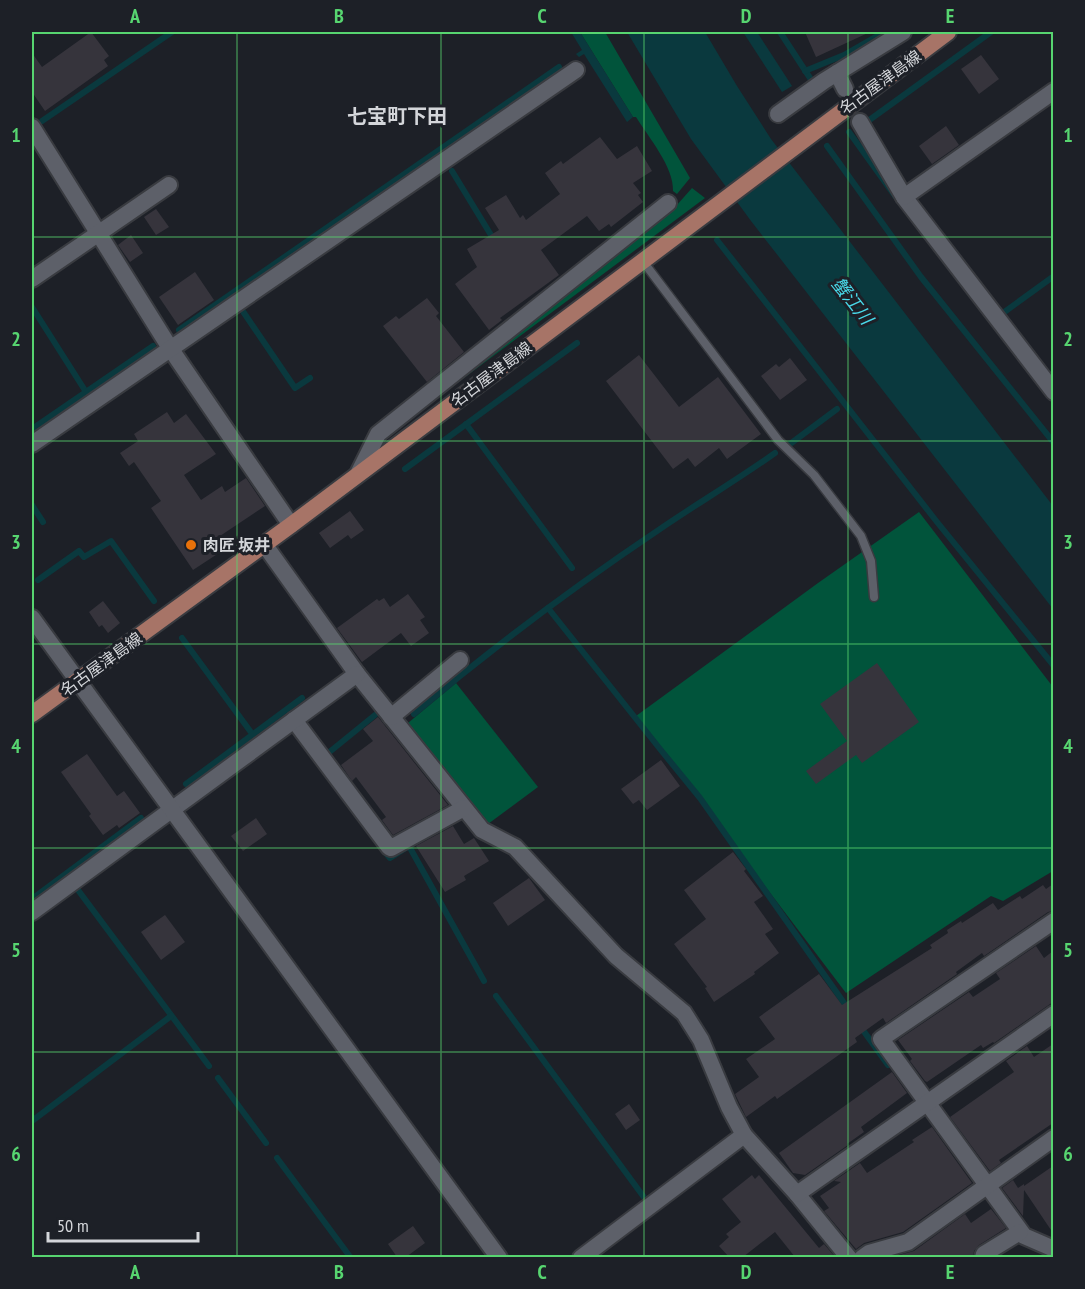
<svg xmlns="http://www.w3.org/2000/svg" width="1085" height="1289" font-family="'PT Sans Narrow','Noto Sans JP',sans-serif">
<rect width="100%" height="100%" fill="#1d2027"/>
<!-- green -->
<g fill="#01543b">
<path d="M 580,32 L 605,32 L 690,178 L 677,194 L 673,191 C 674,167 649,138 636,117 L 633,117 Z"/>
<path d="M 692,188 L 705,198 L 397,428 L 396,425 L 676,206 Z"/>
<path d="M 919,512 L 1053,687 L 1053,871 L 1003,901 L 991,896 L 846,993 L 636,716 L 818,583 Z"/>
<path d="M 456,683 L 538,787 L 488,824 L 408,723 Z"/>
</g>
<!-- water -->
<g fill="#0a393e">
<path d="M 571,32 L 580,32 L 633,117 L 627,122 L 584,54 L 579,57 L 576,54 L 582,50 Z"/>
<path d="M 627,32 L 705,32 L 737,86 L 771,139 L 1053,506 L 1053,609 L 751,221 L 691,139 Z"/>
<path d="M 743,32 L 757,32 L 792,86 L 782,92 Z"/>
</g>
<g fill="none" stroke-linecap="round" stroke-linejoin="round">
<!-- stream -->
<g stroke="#0a393e" stroke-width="6">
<path d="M 780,32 L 812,81"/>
<path d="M 805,71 L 844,55 L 884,32"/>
<path d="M 42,121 L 172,32"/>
<path d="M 868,121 L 991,32"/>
<path d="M 849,132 L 895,196"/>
<path d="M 827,146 L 921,277 L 1054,443"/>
<path d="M 452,171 L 494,240"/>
<path d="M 717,240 L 937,522 L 1054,666"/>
<path d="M 32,307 L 86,392"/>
<path d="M 242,310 L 295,388 L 310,378"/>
<path d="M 1003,313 L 1054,276"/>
<path d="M 179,330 L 559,67"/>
<path d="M 466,424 L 572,568"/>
<path d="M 32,429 L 153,346"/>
<path d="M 790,444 L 837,409"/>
<path d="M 405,469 L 577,343"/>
<path d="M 32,505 L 43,522"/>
<path d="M 38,580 L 79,551 L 84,557 L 111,541 L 154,601"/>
<path d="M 548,608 L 660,749 L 700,798 L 849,1010"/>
<path d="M 182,638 L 253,735"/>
<path d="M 414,714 C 492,648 575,586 660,529 C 698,503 737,480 775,453"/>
<path d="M 327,754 L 375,715"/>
<path d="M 186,784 L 302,698"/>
<path d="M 384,851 L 390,858 L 409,846 L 484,981"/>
<path d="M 78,890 L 209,1066"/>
<path d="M 32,899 L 141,818"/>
<path d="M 496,996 L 646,1200"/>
<path d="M 860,1026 L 888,1065"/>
<path d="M 218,1078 L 266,1143"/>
<path d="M 32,1121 L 171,1016"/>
<path d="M 277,1158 L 351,1258"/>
</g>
</g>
<!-- building -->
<g fill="#36343c">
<path d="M 91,32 L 109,56 L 104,60 L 108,66 L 45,111 L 32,92 L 32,53 L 42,67 Z"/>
<path d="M 805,32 L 870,32 L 816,57 Z"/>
<path d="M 981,55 L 999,79 L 979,94 L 961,69 Z"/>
<path d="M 946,126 L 959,145 L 932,164 L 919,146 Z"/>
<path d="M 600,137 L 617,159 L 637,146 L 652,171 L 633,183 L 641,193 L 638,195 L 643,202 L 611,227 L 609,224 L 599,231 L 587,216 L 541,250 L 559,275 L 500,318 L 502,320 L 489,330 L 455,284 L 477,267 L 467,249 L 499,230 L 485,208 L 506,195 L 520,218 L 523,215 L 526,220 L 560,194 L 545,173 L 561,161 L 563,164 Z"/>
<path d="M 156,209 L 169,227 L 156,235 L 144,217 Z"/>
<path d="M 131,235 L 143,253 L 130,262 L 118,245 Z"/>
<path d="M 195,272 L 214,300 L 178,325 L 159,297 Z"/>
<path d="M 427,298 L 439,313 L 436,316 L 464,352 L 427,382 L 383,326 L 396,316 L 399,319 Z"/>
<path d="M 639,355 L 679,407 L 718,377 L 761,434 L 727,459 L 719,448 L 695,467 L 688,458 L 673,469 L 606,381 Z"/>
<path d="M 790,358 L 807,380 L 780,400 L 761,376 L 776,364 L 779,367 Z"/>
<path d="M 167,412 L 174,423 L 186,414 L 216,454 L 184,475 L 201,500 L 222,486 L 225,492 L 246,478 L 265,506 L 217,538 L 225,549 L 193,570 L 151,508 L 161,501 L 134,462 L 129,466 L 120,453 L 138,441 L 134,434 Z"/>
<path d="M 350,511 L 364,530 L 351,539 L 348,535 L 330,548 L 319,533 Z"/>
<path d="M 408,594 L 425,617 L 420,620 L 429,633 L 411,646 L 401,633 L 362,662 L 337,628 L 377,599 L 379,601 L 384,598 L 390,607 Z"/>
<path d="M 103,601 L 120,623 L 108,633 L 102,625 L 99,627 L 89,612 Z"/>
<path d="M 877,663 L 919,722 L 862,763 L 856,755 L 816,784 L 806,771 L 847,741 L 820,704 Z"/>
<path d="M 378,717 L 448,805 L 393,835 L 382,820 L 386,817 L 356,777 L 352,781 L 341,765 L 373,741 L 363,729 Z"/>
<path d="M 87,754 L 117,796 L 124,791 L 140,813 L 119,828 L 117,825 L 103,835 L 89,816 L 91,814 L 61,772 Z"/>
<path d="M 661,760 L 680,786 L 647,810 L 639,800 L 633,804 L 621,789 Z"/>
<path d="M 256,818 L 267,834 L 243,851 L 231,836 Z"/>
<path d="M 453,826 L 464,844 L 474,838 L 489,861 L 464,876 L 466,880 L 445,892 L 416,846 Z"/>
<path d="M 733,852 L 746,869 L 744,871 L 763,896 L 754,902 L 773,929 L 765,934 L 779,953 L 754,972 L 755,974 L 714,1002 L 705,988 L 707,987 L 674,944 L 706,919 L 684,890 Z"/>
<path d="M 529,878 L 545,900 L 508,926 L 493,903 Z"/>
<path d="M 1053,884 L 1053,911 L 1048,912 L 984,956 L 982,953 L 956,972 L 957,974 L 886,1023 L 883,1018 L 855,1038 L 857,1042 L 777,1099 L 775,1096 L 746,1117 L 735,1094 L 759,1077 L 746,1059 L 775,1039 L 759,1017 L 819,974 L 842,1005 L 932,948 L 930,945 L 948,933 L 947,930 L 961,921 L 962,923 L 993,903 L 998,910 L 1020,896 L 1022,899 L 1043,885 L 1046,889 Z"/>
<path d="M 165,915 L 185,942 L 161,960 L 141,932 Z"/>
<path d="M 1036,946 L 1044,958 L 1053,951 L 1053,1002 L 994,1043 L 993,1042 L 983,1048 L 981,1045 L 927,1082 L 925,1081 L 910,1061 L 912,1059 L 898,1040 L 969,992 L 973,997 L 1000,979 L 996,973 Z"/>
<path d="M 1053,1044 L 1053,1123 L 999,1160 L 1001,1163 L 990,1171 L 950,1117 L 1014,1072 L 1006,1061 L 1027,1046 L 1034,1057 Z"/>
<path d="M 892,1072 L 907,1093 L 861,1127 L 864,1132 L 847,1144 L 848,1145 L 805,1175 L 793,1173 L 779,1153 Z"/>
<path d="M 629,1104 L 640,1120 L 626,1130 L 615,1114 Z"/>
<path d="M 932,1127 L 972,1183 L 903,1232 L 864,1243 L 856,1249 L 824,1211 L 829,1208 L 820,1196 L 841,1182 L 834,1181 L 860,1163 L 867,1173 L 914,1142 L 912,1140 Z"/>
<path d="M 1053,1166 L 1053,1233 L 1024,1190 L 1023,1216 L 1002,1188 L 1013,1180 L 1018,1188 L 1024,1184 L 1024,1186 Z"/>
<path d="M 752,1175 L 755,1179 L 759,1175 L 819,1248 L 824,1244 L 835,1257 L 795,1257 L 775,1232 L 743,1257 L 729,1257 L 719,1246 L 729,1237 L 726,1234 L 741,1222 L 722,1199 Z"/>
<path d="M 991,1209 L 1006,1228 L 979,1245 L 974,1251 L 973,1257 L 892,1257 L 914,1251 L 965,1214 L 971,1223 Z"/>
<path d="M 413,1226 L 425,1243 L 406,1257 L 397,1257 L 388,1244 Z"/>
</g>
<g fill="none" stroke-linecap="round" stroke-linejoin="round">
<defs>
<path id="service" d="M 642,260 L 778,440 L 814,475 L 861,536 L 871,561 L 874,597"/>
<g id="minor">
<path d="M 837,73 L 845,89"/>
<path d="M 778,114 L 824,81 L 903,32"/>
<path d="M 860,122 L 904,197 L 1054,392"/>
<path d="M 32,127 L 170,348 L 291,525"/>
<path d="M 904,197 L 1054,91"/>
<path d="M 32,279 L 169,185"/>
<path d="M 32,444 L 576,70"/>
<path d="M 359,472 L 378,434 L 668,203"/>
<path d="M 264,544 L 357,674 L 482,830 L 515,847 L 616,956 L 684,1013 L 701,1040 L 729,1107 L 744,1135 L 797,1194 L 849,1258"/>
<path d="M 391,717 L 460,660"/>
<path d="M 294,720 L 389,847 L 391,848 L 464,808"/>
<path d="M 32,912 L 357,674"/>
<path d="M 1054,921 L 881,1039 L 1024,1236 L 1054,1249"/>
<path d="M 797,1194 L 1054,1014"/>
<path d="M 581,1258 L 744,1135"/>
<path d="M 862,1258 L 869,1253 L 908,1242 L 1054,1138"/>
<path d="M 983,1258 L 984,1254 L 1020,1232"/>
</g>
<path id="tertiary" d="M 32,618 L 499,1258"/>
<path id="primary" d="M 32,714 L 291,525 L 948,32"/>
</defs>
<!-- service casing -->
<use href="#service" stroke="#393b40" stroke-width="11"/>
<!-- minor casing -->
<use href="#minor" stroke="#393b40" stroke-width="20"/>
<!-- tertiary casing -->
<use href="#tertiary" stroke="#393b40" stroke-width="20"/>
<!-- primary casing -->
<use href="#primary" stroke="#393b40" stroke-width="20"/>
<!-- service -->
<use href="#service" stroke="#5d6069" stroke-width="8"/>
<!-- minor -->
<use href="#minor" stroke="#5d6069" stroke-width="16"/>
<!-- tertiary -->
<use href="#tertiary" stroke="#5d6069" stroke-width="16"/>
<!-- primary -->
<use href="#primary" stroke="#a77467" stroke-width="16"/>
</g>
<!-- grid -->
<path fill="none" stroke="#57d570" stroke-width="1.5" stroke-opacity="0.55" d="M 237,32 L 237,1258M 441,32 L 441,1258M 644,32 L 644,1258M 848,32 L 848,1258M 32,237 L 1054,237M 32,441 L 1054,441M 32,644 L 1054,644M 32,848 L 1054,848M 32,1052 L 1054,1052"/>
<!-- markers -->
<circle fill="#e8710a" stroke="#1d2027" stroke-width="2" cx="191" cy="545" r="6"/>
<g text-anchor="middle" stroke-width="6" stroke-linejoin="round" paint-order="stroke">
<!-- street labels -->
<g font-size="16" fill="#d4d6da" stroke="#1d2027">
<text transform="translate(880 82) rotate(-36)" y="6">名古屋津島線</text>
<text transform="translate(491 374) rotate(-37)" y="6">名古屋津島線</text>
<text transform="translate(101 664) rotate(-36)" y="6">名古屋津島線</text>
</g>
<!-- poi labels -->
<g font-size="16" font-weight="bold" fill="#d4d6da" stroke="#1d2027" text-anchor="start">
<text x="203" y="551">肉匠 坂井</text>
</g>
<!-- water labels -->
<g font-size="18" font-style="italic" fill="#48d8e8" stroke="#1d2027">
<text transform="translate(852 301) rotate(52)" y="6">蟹江川</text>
</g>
<!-- quarter labels -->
<g font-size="20" font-weight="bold" fill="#d4d6da" stroke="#1d2027">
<text x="397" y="123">七宝町下田</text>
</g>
</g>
<!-- border -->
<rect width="1085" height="1289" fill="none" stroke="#1d2027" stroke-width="66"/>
<!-- scale -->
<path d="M48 1232v9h150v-9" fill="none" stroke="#d4d6da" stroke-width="3"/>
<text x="57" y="1232" font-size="18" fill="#d4d6da" stroke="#1d2027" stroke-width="4.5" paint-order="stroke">50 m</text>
<rect x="33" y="33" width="1019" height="1223" fill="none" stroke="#57d570" stroke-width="2"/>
<g font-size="20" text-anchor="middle" font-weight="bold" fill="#57d570">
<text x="135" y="23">A</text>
<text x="339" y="23">B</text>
<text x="542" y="23">C</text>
<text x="746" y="23">D</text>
<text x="950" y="23">E</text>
<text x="16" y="142">1</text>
<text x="1068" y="142">1</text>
<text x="16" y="346">2</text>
<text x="1068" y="346">2</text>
<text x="16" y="549">3</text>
<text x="1068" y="549">3</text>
<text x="16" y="753">4</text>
<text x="1068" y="753">4</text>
<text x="16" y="957">5</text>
<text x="1068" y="957">5</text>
<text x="16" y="1161">6</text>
<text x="1068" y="1161">6</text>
<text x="135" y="1279">A</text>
<text x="339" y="1279">B</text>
<text x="542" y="1279">C</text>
<text x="746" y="1279">D</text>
<text x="950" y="1279">E</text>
</g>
</svg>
